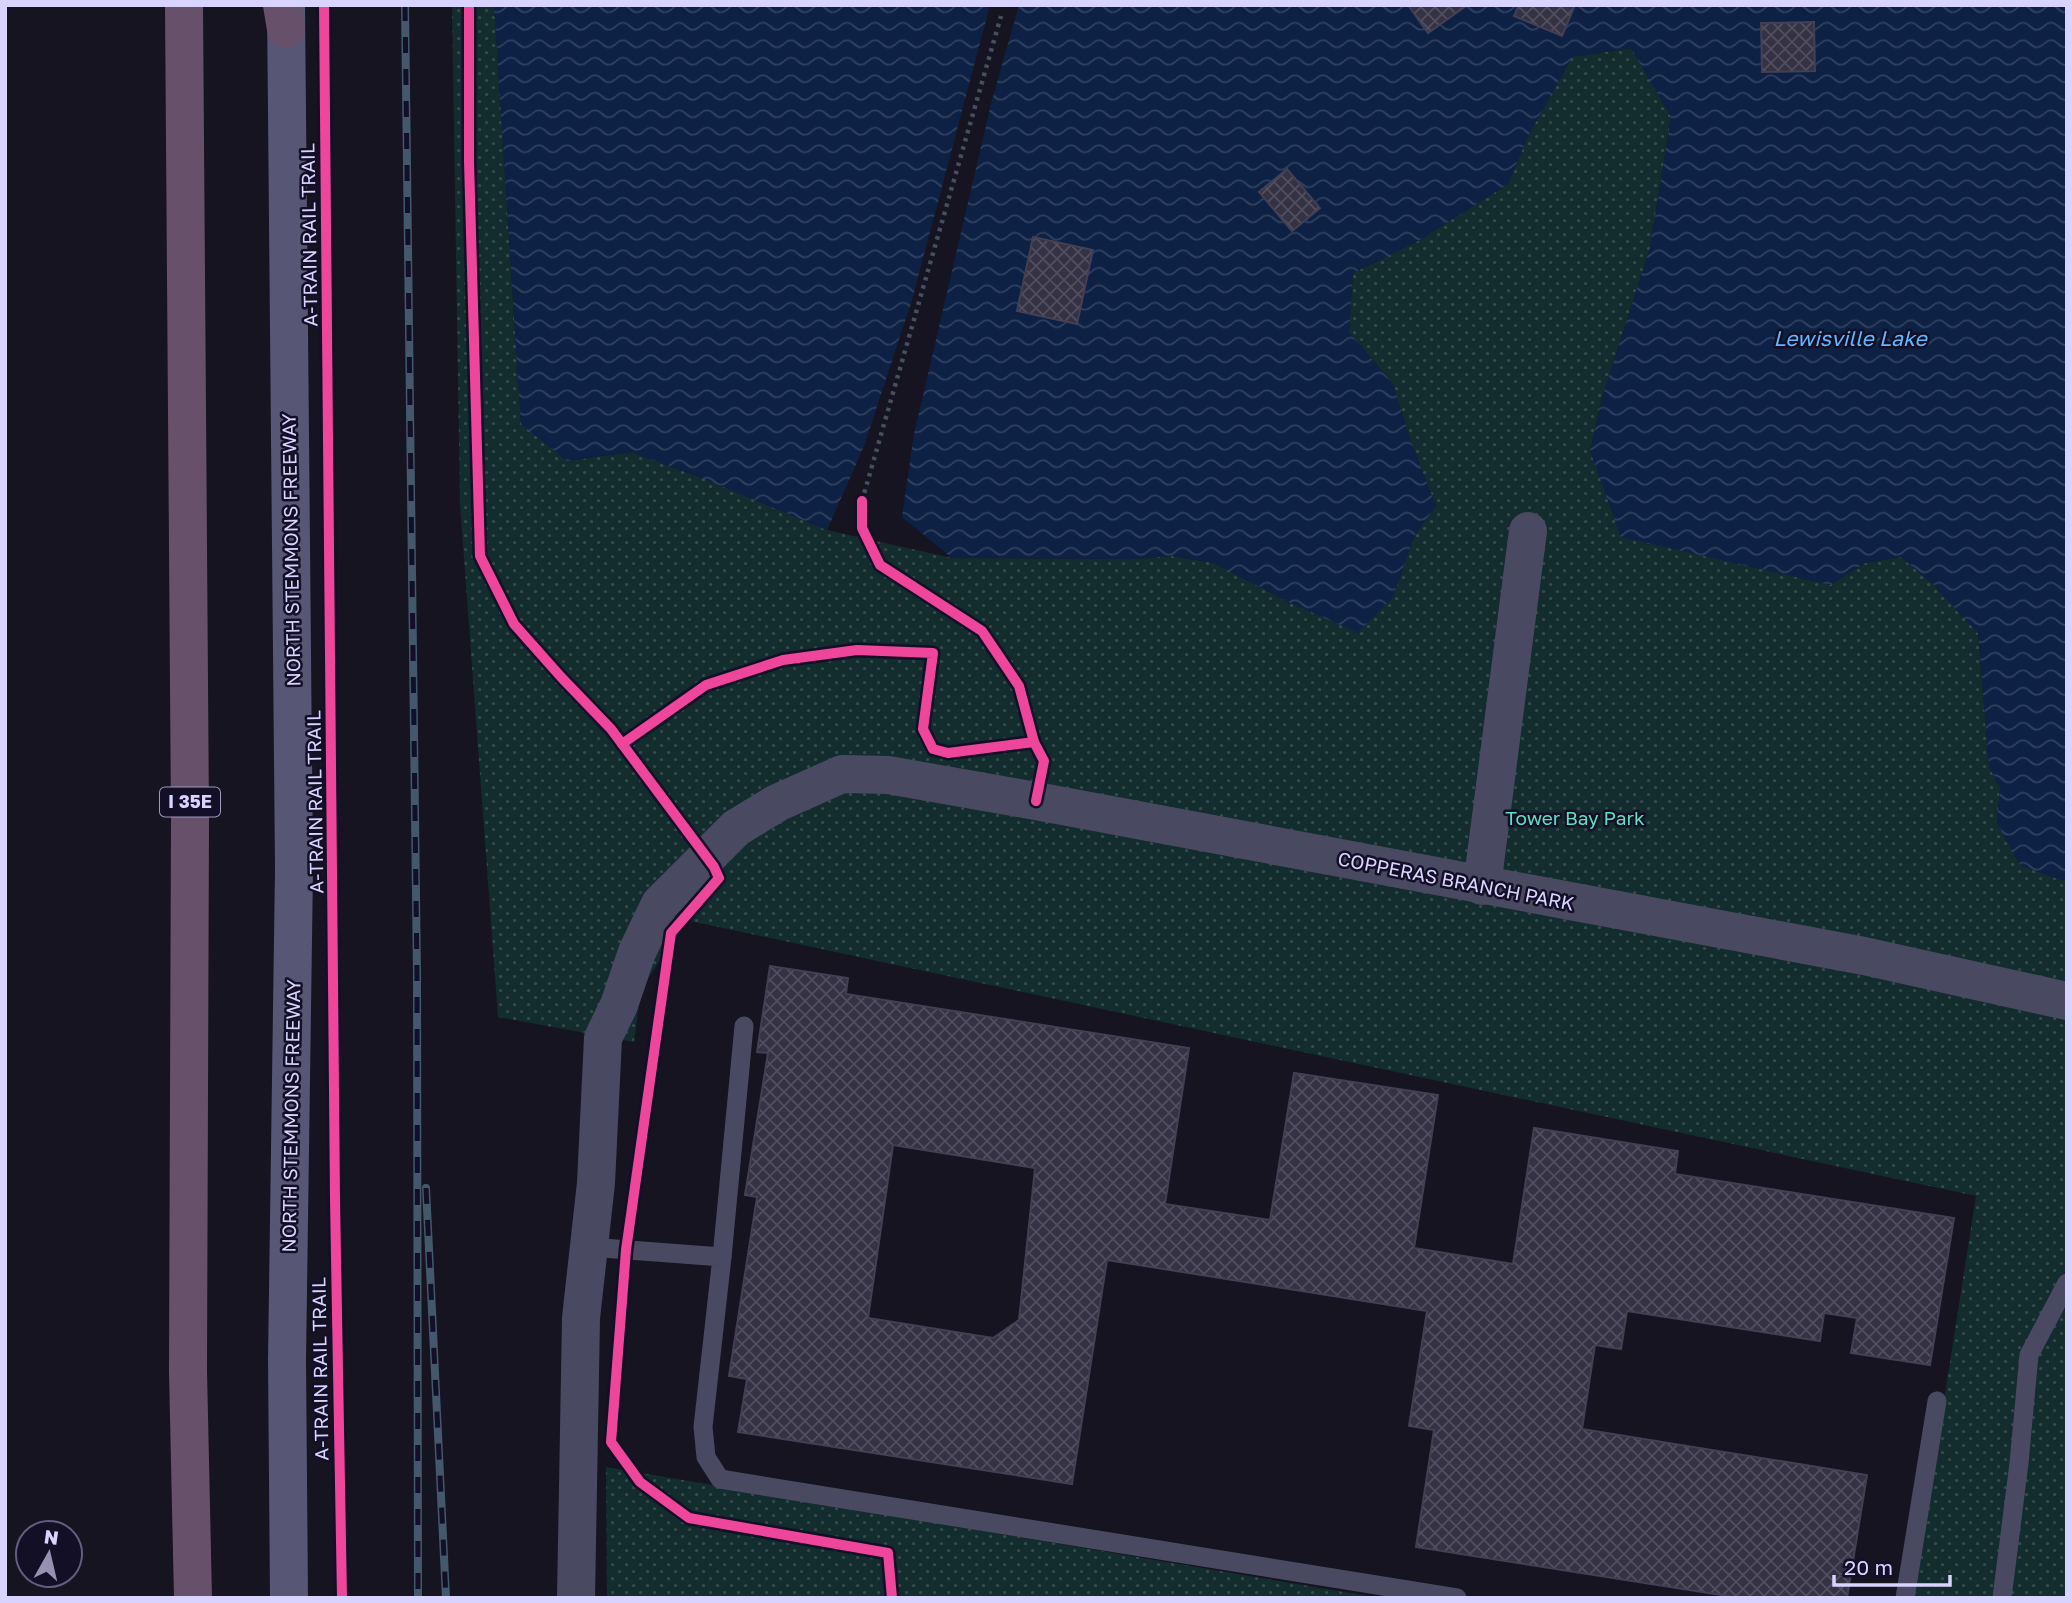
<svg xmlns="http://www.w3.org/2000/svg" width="2072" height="1603" font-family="'Golos Text',sans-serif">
<defs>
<pattern id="grass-dots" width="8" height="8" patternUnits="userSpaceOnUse" patternTransform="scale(1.75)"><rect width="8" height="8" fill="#132c2d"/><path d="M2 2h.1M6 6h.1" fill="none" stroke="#354a4c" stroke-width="1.8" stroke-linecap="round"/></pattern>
<pattern id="water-waves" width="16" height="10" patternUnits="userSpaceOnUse" patternTransform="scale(1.75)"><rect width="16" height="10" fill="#0d2144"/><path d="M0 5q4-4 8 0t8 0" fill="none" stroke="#304060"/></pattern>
<pattern id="building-cross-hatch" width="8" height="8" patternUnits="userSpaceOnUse" patternTransform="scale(1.75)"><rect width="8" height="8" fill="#343243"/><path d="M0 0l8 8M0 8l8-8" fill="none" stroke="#514f5f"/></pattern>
</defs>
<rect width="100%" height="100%" fill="#161421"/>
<!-- grass -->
<g fill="url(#grass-dots)">
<path d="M 452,5 L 494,5 L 521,423 L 567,461 L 631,452 L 702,478 L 827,530 L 952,558 L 1133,559 L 1172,556 L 1214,563 L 1291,603 L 1393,597 L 1414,536 L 1436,506 L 1411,442 L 1393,384 L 1349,332 L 1353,273 L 1418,241 L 1508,184 L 1528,136 L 1572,57 L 1632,48 L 1671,117 L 1650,248 L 1602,398 L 1590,451 L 1773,571 L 1830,585 L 1865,563 L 1901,557 L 1932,583 L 1978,633 L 1989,766 L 2000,788 L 1997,823 L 2020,865 L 2058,879 L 2067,880 L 2067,1598 L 1913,1598 L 1976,1196 L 686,920 L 641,989 L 634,1042 L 498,1017 L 460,504 Z"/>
<path d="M 606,1467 L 1380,1598 L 607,1598 Z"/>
</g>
<!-- water -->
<g fill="url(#water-waves)">
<path d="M 494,5 L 990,5 L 912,300 L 864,446 L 827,530 L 702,478 L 631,452 L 567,461 L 521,424 Z"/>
<path d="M 1019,5 L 2067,5 L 2067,880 L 2058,879 L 2020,865 L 1997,823 L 2000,788 L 1989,766 L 1978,633 L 1932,583 L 1901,557 L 1865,563 L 1830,585 L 1621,537 L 1590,451 L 1602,398 L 1650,248 L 1671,117 L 1631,48 L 1572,57 L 1528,136 L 1508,184 L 1418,241 L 1353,273 L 1349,332 L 1393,384 L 1411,442 L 1436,506 L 1414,536 L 1393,597 L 1358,633 L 1291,603 L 1214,563 L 1172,556 L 1133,559 L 952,558 L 902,517 L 914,434 L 991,104 Z"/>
</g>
<!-- building -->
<g fill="url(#building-cross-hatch)" stroke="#433f54" stroke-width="2" fill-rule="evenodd">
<path d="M 1408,5 L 1466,5 L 1466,6 L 1428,33 Z"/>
<path d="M 1519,5 L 1575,5 L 1562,36 L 1514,16 Z"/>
<path d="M 1814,22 L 1815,71 L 1762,72 L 1761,23 Z"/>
<path d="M 1287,169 L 1320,208 L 1292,231 L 1259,192 Z"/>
<path d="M 1033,237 L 1093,250 L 1077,324 L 1017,311 Z"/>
<path d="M 770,966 L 848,978 L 846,994 L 1189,1048 L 1165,1204 L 1270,1220 L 1294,1073 L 1438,1095 L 1414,1248 L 1513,1264 L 1534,1128 L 1678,1151 L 1675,1174 L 1954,1218 L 1930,1365 L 1851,1353 L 1857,1318 L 1824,1313 L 1820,1341 L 1627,1311 L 1621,1349 L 1595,1345 L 1582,1429 L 1867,1475 L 1847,1598 L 1740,1598 L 1416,1547 L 1434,1430 L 1409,1426 L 1427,1311 L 1107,1260 L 1072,1484 L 738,1432 L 747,1379 L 729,1376 L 757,1197 L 745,1195 L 768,1053 L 757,1052 ZM 893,1145 L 1035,1168 L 1019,1320 L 993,1338 L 868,1318 Z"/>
</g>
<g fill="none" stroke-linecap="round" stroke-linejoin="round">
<!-- path -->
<path stroke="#44505f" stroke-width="4.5" stroke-dasharray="3.5 5" stroke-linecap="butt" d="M 862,501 L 1001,16"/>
<!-- lane -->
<g stroke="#4a4962" stroke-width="19">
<path d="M 589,1247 L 722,1257 L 703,1427 L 706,1457 L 720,1479 L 1457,1598"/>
<path d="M 722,1257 L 744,1026"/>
<path d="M 1905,1598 L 1937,1401"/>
<path d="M 2002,1598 L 2019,1463 L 2029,1355 L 2067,1283"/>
</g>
<!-- street -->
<g stroke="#4a4962" stroke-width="38">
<path d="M 1482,886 L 1528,531"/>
<path d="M 576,1598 L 581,1318 L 596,1183 L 603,1038 L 619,1005 L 637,952 L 660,904 L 736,828 L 777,803 L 842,774 L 888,775 L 1036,801 L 1864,956 L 2067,1001"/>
</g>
<!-- secondary -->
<path stroke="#575674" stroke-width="38" d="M 286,5 L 294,869 L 287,1360 L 289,1598"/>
<!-- highway -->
<g stroke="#67516a" stroke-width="38">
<path d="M 184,5 L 190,818 L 188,1371 L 193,1598"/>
<path d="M 282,5 L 286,29"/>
</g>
<defs>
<g id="rail">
<path d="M 405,5 L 417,975 L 418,1598"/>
<path d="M 426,1188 L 446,1598"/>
</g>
</defs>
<!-- rail casing -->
<use href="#rail" stroke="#43596b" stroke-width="8"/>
<!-- rail -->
<use href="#rail" stroke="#130f26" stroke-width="5" stroke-dasharray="16" stroke-linecap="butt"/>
<defs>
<g id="cycleway">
<path d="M 324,5 L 335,1199 L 342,1598"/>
<path d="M 469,5 L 469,161 L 480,556 L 514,624 L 561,677 L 611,729 L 714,867 L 719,878 L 671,933 L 626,1250 L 611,1442 L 640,1482 L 689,1518 L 888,1553 L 892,1598"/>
<path d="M 862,501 L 862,528 L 880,565 L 982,631 L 1019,686 L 1034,742 L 1044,761 L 1036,801"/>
<path d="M 622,744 L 706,685 L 783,660 L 857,650 L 933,653 L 923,729 L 933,749 L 948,753 L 1034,742"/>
</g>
</defs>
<!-- cycleway casing -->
<use href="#cycleway" stroke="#130f26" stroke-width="15"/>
<!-- cycleway -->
<use href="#cycleway" stroke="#ed469a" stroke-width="10"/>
</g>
<g text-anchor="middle" stroke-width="5" stroke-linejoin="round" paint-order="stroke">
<!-- shield labels -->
<rect fill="#130f26" stroke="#9e99be" stroke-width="2" x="160" y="787.5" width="60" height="29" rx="5"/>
<g font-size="18" font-weight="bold" fill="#d9d4ff">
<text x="190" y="808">I 35E</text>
</g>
<!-- street labels -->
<g font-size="19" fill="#d9d4ff" stroke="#130f26">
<text transform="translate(309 235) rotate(-91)" y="7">A-TRAIN RAIL TRAIL</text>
<text transform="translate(291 550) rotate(-91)" y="7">NORTH STEMMONS FREEWAY</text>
<text transform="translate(315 802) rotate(-91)" y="7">A-TRAIN RAIL TRAIL</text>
<text transform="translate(1456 881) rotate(11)" y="7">COPPERAS BRANCH PARK</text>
<text transform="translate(291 1116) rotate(-89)" y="7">NORTH STEMMONS FREEWAY</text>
<text transform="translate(320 1369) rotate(-91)" y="7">A-TRAIN RAIL TRAIL</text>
</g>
<!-- park labels -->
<g font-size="19" fill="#5fe0c0" stroke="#130f26">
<text x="1575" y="825">Tower Bay Park</text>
</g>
<!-- water labels -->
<g font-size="21" font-style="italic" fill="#62b6ff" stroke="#130f26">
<text x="1850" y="346">Lewisville Lake</text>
</g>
</g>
<!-- border -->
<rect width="2072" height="1603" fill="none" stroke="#d9d4ff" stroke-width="14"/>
<!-- north arrow -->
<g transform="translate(49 1554) rotate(8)"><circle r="33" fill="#130f26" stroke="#625e7d" stroke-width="2"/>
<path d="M0-5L12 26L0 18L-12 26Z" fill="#9591b1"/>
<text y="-10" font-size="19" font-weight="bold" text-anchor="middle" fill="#d9d4ff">N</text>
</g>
<!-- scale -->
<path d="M1834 1575v10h116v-10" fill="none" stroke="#d9d4ff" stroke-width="3.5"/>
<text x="1844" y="1575" font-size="21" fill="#d9d4ff" stroke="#130f26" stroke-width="5" paint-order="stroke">20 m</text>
</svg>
